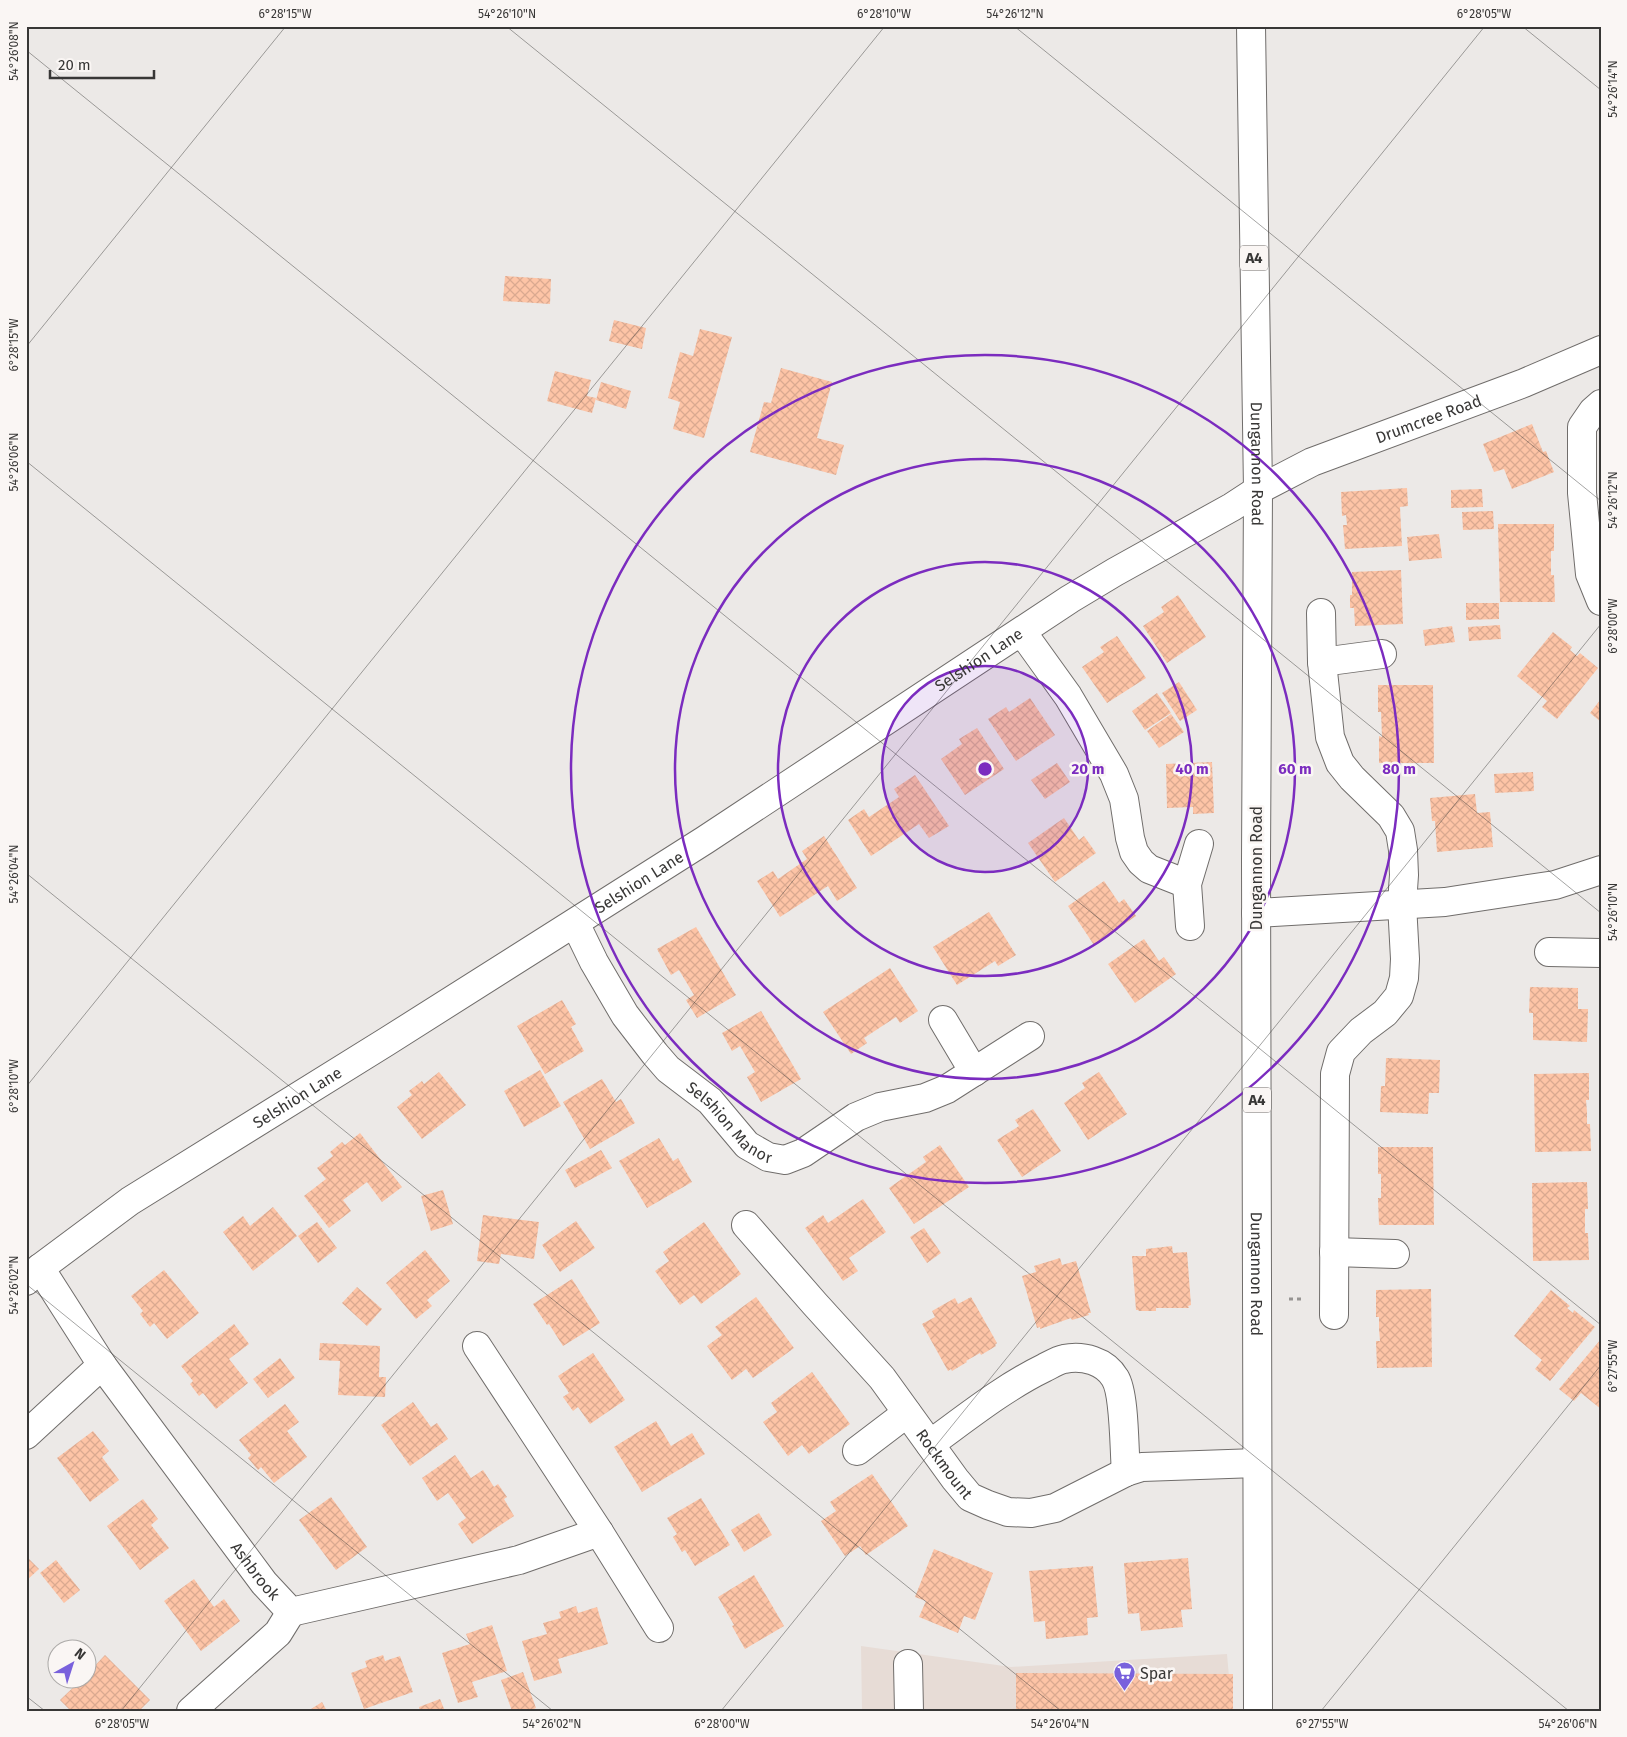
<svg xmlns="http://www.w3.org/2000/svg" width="1627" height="1737" font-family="'Fira Sans',sans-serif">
<defs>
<pattern id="building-cross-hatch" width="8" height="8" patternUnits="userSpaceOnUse" patternTransform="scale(1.25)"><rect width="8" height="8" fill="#fdc4a6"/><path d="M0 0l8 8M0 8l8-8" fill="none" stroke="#daa990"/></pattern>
</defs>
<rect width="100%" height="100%" fill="#ece9e7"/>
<!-- built -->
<path fill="#e7dcd6" d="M 861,1646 L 1011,1667 L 1227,1654 L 1232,1711 L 862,1711 Z"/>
<!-- building -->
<g fill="url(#building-cross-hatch)">
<path d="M 505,276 L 551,279 L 550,304 L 503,301 Z"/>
<path d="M 614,320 L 646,328 L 642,349 L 609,341 Z"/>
<path d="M 700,329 L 732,337 L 704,438 L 673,429 L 680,402 L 668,398 L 680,352 L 693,356 Z"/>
<path d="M 781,368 L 832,382 L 817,438 L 844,445 L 836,475 L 750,452 L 764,402 L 771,403 Z"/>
<path d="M 555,371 L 591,380 L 587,396 L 596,398 L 592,413 L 547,401 Z"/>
<path d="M 601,382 L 631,391 L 626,409 L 596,400 Z"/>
<path d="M 1532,424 L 1543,452 L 1546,451 L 1554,472 L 1512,489 L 1504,469 L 1494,472 L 1483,444 Z"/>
<path d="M 1407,488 L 1408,506 L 1400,507 L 1402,546 L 1345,549 L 1343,525 L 1347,525 L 1346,515 L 1342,516 L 1341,492 Z"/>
<path d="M 1482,489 L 1483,507 L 1451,508 L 1451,490 Z"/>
<path d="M 1493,511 L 1494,529 L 1463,530 L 1462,512 Z"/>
<path d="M 1498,524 L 1554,524 L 1554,551 L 1551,551 L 1551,575 L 1554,575 L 1555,602 L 1500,602 Z"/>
<path d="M 1439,534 L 1442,558 L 1409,561 L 1407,537 Z"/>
<path d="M 1401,570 L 1403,624 L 1355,626 L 1354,608 L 1350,608 L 1350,595 L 1352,595 L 1352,572 Z"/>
<path d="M 1178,595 L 1206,637 L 1167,663 L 1143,626 L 1164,612 L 1161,607 Z"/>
<path d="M 1466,603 L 1499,603 L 1499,619 L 1466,620 Z"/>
<path d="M 1500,625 L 1501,639 L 1469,641 L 1468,627 Z"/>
<path d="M 1452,626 L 1455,642 L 1425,646 L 1423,630 Z"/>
<path d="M 1553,632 L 1572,647 L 1570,650 L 1577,656 L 1580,653 L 1598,668 L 1557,719 L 1542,707 L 1547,701 L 1517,676 Z"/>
<path d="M 1117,636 L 1146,678 L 1107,703 L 1082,667 L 1104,652 L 1100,647 Z"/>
<path d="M 1179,682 L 1197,710 L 1180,721 L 1162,693 Z"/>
<path d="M 1378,685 L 1433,685 L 1434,763 L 1379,763 L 1379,736 L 1382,737 L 1381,712 L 1378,712 Z"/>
<path d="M 1157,693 L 1171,713 L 1145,730 L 1132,711 Z"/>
<path d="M 1030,698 L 1055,735 L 1016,761 L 988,719 L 1006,707 L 1009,712 Z"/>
<path d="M 1601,699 L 1601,722 L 1590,713 Z"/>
<path d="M 1171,714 L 1184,732 L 1159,748 L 1147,731 Z"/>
<path d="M 977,728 L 1004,769 L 965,795 L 941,759 L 962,744 L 959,739 Z"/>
<path d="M 1212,762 L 1214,813 L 1193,814 L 1193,807 L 1167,808 L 1166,764 Z"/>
<path d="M 1057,763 L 1070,782 L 1045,799 L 1031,780 Z"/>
<path d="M 1533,772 L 1534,791 L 1495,793 L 1494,774 Z"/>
<path d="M 915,775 L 949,826 L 929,838 L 919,824 L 871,856 L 848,820 L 864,809 L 869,817 L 899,797 L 894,789 Z"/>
<path d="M 1475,794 L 1477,813 L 1490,812 L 1493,847 L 1437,852 L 1435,821 L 1432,821 L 1430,798 Z"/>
<path d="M 1064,818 L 1079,840 L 1084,836 L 1096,853 L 1055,882 L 1028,843 Z"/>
<path d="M 824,836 L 857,888 L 837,901 L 828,886 L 780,917 L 757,881 L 773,871 L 778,879 L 807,859 L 802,851 Z"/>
<path d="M 1104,881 L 1119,903 L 1124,899 L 1136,916 L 1094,945 L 1068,906 Z"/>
<path d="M 989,912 L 1016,955 L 998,966 L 995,961 L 957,985 L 933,947 Z"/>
<path d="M 696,927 L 736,995 L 697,1018 L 686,1000 L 694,995 L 679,970 L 671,975 L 657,949 Z"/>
<path d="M 1144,939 L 1159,961 L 1164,957 L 1176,974 L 1135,1003 L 1108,964 Z"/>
<path d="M 890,968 L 918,1011 L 900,1023 L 896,1017 L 864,1038 L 867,1043 L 851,1054 L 823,1012 Z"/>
<path d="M 1530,987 L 1578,988 L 1578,1009 L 1588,1009 L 1587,1042 L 1533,1040 L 1533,1013 L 1529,1013 Z"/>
<path d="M 562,1000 L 576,1024 L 571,1027 L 584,1051 L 545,1074 L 517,1026 Z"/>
<path d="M 761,1011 L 801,1079 L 761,1102 L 747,1077 L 755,1072 L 740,1046 L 732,1051 L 722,1033 Z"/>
<path d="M 1386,1058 L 1440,1060 L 1439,1093 L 1429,1093 L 1428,1114 L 1380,1112 L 1381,1086 L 1385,1086 Z"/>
<path d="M 540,1070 L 561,1106 L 524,1127 L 504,1091 Z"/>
<path d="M 439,1072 L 466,1105 L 422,1139 L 397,1107 L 412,1095 L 409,1091 L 422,1081 L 424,1084 Z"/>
<path d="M 1099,1072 L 1127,1114 L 1088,1140 L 1064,1103 L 1085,1088 L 1082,1083 Z"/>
<path d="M 1589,1073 L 1589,1100 L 1586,1100 L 1587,1112 L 1587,1124 L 1590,1124 L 1591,1151 L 1535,1152 L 1534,1074 Z"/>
<path d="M 602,1079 L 616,1102 L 621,1099 L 635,1123 L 590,1149 L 563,1102 Z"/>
<path d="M 1033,1109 L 1061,1151 L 1022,1177 L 997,1140 L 1019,1126 L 1015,1120 Z"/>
<path d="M 360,1133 L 402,1187 L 382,1202 L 367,1182 L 343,1200 L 351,1211 L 329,1228 L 304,1196 L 326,1179 L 317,1168 L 333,1156 L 330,1152 L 342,1142 L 345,1145 Z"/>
<path d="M 659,1138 L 673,1161 L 678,1158 L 692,1182 L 647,1208 L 619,1161 Z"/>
<path d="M 940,1145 L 969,1187 L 914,1224 L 889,1188 L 926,1162 L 923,1157 Z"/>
<path d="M 1378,1147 L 1433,1147 L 1434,1225 L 1379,1225 L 1378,1198 L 1381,1198 L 1381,1174 L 1378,1174 Z"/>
<path d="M 601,1150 L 612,1168 L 575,1188 L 565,1170 Z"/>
<path d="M 1587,1182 L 1588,1209 L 1585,1209 L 1585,1233 L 1588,1233 L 1589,1260 L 1533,1261 L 1532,1183 Z"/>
<path d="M 443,1190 L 453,1224 L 431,1231 L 421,1196 Z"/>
<path d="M 863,1199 L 886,1232 L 849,1258 L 858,1271 L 843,1281 L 805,1228 L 823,1215 L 828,1223 Z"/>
<path d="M 273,1207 L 297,1236 L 253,1271 L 223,1232 L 243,1216 L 250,1226 Z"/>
<path d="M 483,1215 L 539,1222 L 534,1259 L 501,1254 L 499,1264 L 477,1261 Z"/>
<path d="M 576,1221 L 595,1248 L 560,1272 L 542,1245 Z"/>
<path d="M 317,1222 L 337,1248 L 318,1263 L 298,1236 Z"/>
<path d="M 704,1222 L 741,1274 L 701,1304 L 694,1295 L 680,1305 L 655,1271 L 669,1261 L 663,1252 Z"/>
<path d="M 924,1228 L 941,1253 L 927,1263 L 910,1237 Z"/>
<path d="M 1172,1246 L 1173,1253 L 1187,1252 L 1191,1305 L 1188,1306 L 1189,1308 L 1156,1308 L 1156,1311 L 1139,1311 L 1138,1310 L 1136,1310 L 1132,1256 L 1146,1256 L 1146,1249 Z"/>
<path d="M 425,1250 L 450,1281 L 427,1300 L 432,1306 L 416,1319 L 386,1283 Z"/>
<path d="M 1060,1258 L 1062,1265 L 1076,1261 L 1091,1313 L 1088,1313 L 1089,1315 L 1072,1320 L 1071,1318 L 1040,1329 L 1040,1327 L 1037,1328 L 1022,1276 L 1036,1272 L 1034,1266 Z"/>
<path d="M 164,1270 L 199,1313 L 167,1339 L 154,1323 L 150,1327 L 140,1314 L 143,1311 L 131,1296 Z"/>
<path d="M 572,1279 L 600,1323 L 563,1346 L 549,1324 L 547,1325 L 533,1304 Z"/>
<path d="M 357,1287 L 382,1309 L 367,1326 L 342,1303 Z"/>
<path d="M 1431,1289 L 1432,1367 L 1377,1368 L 1376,1341 L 1380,1341 L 1379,1329 L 1379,1317 L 1376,1317 L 1376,1290 Z"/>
<path d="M 1551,1290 L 1570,1306 L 1567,1308 L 1573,1313 L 1574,1310 L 1595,1327 L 1550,1381 L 1535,1369 L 1542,1360 L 1514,1336 Z"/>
<path d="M 756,1297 L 794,1348 L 753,1378 L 746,1369 L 732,1380 L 707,1346 L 722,1335 L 715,1327 Z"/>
<path d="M 971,1297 L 997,1343 L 995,1345 L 996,1346 L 981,1355 L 980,1353 L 966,1361 L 967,1362 L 952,1371 L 951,1369 L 948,1371 L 922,1324 L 935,1317 L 932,1311 L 955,1298 L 958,1304 Z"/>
<path d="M 234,1324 L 249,1344 L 229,1359 L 248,1383 L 216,1409 L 203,1393 L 199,1396 L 190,1384 L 193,1381 L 181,1366 Z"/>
<path d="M 1601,1339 L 1601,1409 L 1581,1393 L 1574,1401 L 1559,1389 Z"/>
<path d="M 320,1343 L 380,1346 L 379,1377 L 386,1377 L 385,1397 L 338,1395 L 340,1361 L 319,1360 Z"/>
<path d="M 593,1353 L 625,1400 L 590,1424 L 578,1407 L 573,1411 L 563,1397 L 569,1393 L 558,1376 Z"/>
<path d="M 280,1358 L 295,1378 L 268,1398 L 253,1379 Z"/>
<path d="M 812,1372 L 850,1424 L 809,1454 L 802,1445 L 788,1456 L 763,1422 L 777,1412 L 771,1403 Z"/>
<path d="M 413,1402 L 431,1427 L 437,1423 L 448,1439 L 410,1466 L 381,1425 Z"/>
<path d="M 285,1404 L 299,1422 L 287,1431 L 307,1457 L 274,1483 L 261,1467 L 258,1470 L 248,1458 L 251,1455 L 239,1440 Z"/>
<path d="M 656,1421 L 671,1446 L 692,1433 L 705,1454 L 642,1492 L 614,1447 Z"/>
<path d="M 93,1431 L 109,1451 L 102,1457 L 119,1480 L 90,1502 L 57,1458 Z"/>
<path d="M 455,1455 L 471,1478 L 483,1470 L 494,1487 L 498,1484 L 507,1497 L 504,1499 L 514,1516 L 472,1544 L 458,1524 L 466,1518 L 448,1493 L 437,1501 L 422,1478 Z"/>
<path d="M 872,1474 L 908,1526 L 866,1555 L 860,1546 L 845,1556 L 821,1521 L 836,1511 L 830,1502 Z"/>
<path d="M 331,1497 L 367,1547 L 336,1570 L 299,1520 Z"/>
<path d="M 701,1498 L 730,1545 L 695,1566 L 685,1550 L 682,1552 L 673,1537 L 677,1534 L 667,1518 Z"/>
<path d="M 143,1499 L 158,1519 L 151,1525 L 169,1548 L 140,1570 L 107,1526 Z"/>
<path d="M 759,1513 L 772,1535 L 744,1552 L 731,1530 Z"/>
<path d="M 934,1549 L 993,1573 L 975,1620 L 964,1616 L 958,1633 L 919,1617 L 926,1601 L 915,1597 Z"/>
<path d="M 26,1556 L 39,1569 L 26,1581 Z"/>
<path d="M 1188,1558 L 1192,1609 L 1181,1610 L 1183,1627 L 1141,1631 L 1139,1613 L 1128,1614 L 1124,1563 Z"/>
<path d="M 56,1560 L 80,1590 L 64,1603 L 40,1573 Z"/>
<path d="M 1093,1566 L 1098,1617 L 1087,1618 L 1088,1635 L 1046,1639 L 1045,1621 L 1034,1622 L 1029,1571 Z"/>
<path d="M 754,1575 L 784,1626 L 745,1649 L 732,1626 L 734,1625 L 718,1597 Z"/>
<path d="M 194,1579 L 214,1607 L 224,1599 L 240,1621 L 201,1651 L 164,1601 Z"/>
<path d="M 576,1606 L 578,1613 L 597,1607 L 608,1644 L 558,1659 L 562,1673 L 534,1681 L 522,1641 L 547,1634 L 543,1623 L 561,1618 L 559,1612 Z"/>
<path d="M 492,1625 L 507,1671 L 472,1682 L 478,1697 L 458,1703 L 442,1653 L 470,1644 L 466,1634 Z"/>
<path d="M 105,1655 L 150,1700 L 139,1711 L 71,1711 L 60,1700 L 81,1680 L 88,1680 L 88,1673 Z"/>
<path d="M 383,1655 L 385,1661 L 400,1656 L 413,1692 L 364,1709 L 351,1673 L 367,1667 L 365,1661 Z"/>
<path d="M 523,1672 L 536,1708 L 529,1711 L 512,1711 L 501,1680 Z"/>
<path d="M 1016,1673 L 1233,1674 L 1233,1711 L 1016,1711 Z"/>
<path d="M 440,1699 L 445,1711 L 420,1711 L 419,1707 Z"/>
<path d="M 322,1702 L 327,1711 L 308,1711 Z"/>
</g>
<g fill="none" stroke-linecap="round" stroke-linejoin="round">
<defs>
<g id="minor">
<path d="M 1601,404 L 1593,411 L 1582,427 L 1582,493 L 1590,574 L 1601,601"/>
<path d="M 1321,613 L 1322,662 L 1330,737 L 1340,763 L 1352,778 L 1391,816 L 1400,831 L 1403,850 L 1404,875 L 1402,904 L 1405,959 L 1404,978 L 1399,996 L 1385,1013 L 1361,1031 L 1341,1052 L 1335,1074 L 1334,1315"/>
<path d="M 1022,632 L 1068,696 L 1114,774 L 1124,799 L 1130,838 L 1134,852 L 1141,862 L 1149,869 L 1187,884"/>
<path d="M 1322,662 L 1382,654"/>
<path d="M 1256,913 L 1445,902 L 1555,885 L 1601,870"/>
<path id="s1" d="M 575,923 L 594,962 L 625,1015 L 655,1054 L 668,1069 L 710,1101 L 747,1145 L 768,1157 L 785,1160 L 803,1153 L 856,1117 L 880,1107 L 925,1098 L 947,1089 L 1030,1036"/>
<path d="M 1190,926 L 1187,884 L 1199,844"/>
<path d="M 1549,952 L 1601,953"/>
<path d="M 943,1020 L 974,1072"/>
<path id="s2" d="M 746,1225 L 814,1303 L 882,1378 L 955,1479 L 970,1497 L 988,1505 L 1008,1512 L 1031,1513 L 1055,1508 L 1126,1472 L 1142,1467 L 1257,1463"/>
<path d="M 1334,1252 L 1395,1254"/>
<path id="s3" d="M 40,1268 L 102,1365 L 264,1583 L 291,1612 L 519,1560 L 599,1532"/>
<path id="s4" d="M 26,1281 L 40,1268 L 130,1201 L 386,1042 L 705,840 L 1070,599 L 1115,572 L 1232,507 L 1258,490 L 1312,462 L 1524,383 L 1601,350"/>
<path d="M 477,1346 L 599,1532 L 659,1628"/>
<path d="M 26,1435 L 102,1365"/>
<path d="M 930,1444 C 966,1418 1003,1388 1044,1368 C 1050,1365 1058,1360 1064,1359 C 1083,1355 1105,1361 1115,1378 C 1125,1394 1124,1451 1126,1472"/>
<path d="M 857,1451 L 907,1413"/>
<path d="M 908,1664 L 909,1711"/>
<path d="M 191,1711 L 278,1633 L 291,1612"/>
</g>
<g id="major">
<path id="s5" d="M 1251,26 L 1258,490 L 1256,860 L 1258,1711"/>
</g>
</defs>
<!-- minor casing -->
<use href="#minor" stroke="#706d6b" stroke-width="30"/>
<!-- major casing -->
<use href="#major" stroke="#706d6b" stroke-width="30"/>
<!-- path -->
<path stroke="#969492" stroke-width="3" stroke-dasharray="4 4" stroke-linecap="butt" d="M 1289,1299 L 1303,1299"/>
<!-- minor -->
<use href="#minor" stroke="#fff" stroke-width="28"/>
<!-- major -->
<use href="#major" stroke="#fff" stroke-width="28"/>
</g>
<!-- ticks -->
<path fill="none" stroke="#383736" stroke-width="1" stroke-opacity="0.45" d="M 506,26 L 1601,913M 1014,26 L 1601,501M 1522,26 L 1601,90M 26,50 L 1601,1325M 26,347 L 286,26M 26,461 L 1569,1711M 26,873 L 1061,1711M 26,1087 L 885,26M 26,1284 L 553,1711M 26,1696 L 45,1711M 121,1711 L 1485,26M 721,1711 L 1601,624M 1321,1711 L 1601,1365"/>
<!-- distance rings -->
<circle cx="985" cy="769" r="103" fill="#7b2cbf" fill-opacity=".12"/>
<g fill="none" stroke="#7b2cbf" stroke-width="2.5">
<circle cx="985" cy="769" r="103"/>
<circle cx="985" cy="769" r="207"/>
<circle cx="985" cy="769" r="310"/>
<circle cx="985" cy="769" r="414"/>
</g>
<!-- icons -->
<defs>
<symbol id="supermarket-pin" viewBox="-11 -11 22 30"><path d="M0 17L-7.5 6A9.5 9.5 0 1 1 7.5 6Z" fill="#7961dc" stroke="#faf6f4"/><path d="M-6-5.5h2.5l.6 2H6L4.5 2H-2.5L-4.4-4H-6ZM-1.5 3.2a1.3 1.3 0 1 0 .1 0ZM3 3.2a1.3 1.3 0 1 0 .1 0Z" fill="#fff"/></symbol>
</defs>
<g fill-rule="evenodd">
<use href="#supermarket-pin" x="1112" y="1660" width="25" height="34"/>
</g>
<g text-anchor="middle" stroke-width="5" stroke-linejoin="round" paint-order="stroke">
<!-- shield labels -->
<g fill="#faf6f4" stroke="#72706f" stroke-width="1">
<rect x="1240" y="245.5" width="28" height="25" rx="4"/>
<rect x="1243" y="1087.5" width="28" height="25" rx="4"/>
</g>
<g font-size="15" font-weight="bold" fill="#383736">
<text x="1254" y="263">A4</text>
<text x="1257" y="1105">A4</text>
</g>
<!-- street labels -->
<g font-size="16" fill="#383736" stroke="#faf6f4">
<text dy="6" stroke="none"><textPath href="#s4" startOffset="1650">Drumcree Road</textPath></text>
<text dy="6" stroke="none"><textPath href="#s5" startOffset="438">Dungannon Road</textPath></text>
<text dy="6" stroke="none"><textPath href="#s4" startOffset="1138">Selshion Lane</textPath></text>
<text transform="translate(1256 868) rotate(-90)" y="6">Dungannon Road</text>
<text dy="6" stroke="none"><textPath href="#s4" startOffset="732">Selshion Lane</textPath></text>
<text dy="6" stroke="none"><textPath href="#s4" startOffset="328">Selshion Lane</textPath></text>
<text dy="6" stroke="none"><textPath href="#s1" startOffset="256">Selshion Manor</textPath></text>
<text dy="6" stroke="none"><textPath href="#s5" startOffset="1248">Dungannon Road</textPath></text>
<text dy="6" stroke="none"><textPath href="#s2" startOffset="311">Rockmount</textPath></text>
<text dy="6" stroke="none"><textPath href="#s3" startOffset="372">Ashbrook</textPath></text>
</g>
<!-- poi labels -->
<g font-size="16" fill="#383736" stroke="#faf6f4" text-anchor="start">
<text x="1140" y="1679">Spar</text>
</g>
</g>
<circle cx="985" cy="769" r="8" fill="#7b2cbf" stroke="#faf6f4" stroke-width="2.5"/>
<g font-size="15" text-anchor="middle" font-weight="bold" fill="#7b2cbf" stroke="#faf6f4" stroke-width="5" stroke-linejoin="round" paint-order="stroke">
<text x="1088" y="774">20 m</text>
<text x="1192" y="774">40 m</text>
<text x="1295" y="774">60 m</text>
<text x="1399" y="774">80 m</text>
</g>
<!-- border -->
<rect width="1627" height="1737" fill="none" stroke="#faf6f4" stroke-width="55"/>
<!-- north arrow -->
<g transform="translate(72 1664) rotate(39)"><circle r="24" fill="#faf6f4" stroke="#acaaa8"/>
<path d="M0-4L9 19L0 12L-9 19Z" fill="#7961dc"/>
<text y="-8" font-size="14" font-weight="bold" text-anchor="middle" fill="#383736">N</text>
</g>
<!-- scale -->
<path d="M50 70v8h104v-8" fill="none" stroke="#383736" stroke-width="2.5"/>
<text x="58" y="70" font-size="15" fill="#383736" stroke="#faf6f4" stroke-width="4" paint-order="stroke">20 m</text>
<rect x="28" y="28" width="1572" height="1682" fill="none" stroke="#383736" stroke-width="2"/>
<g font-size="12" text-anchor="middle" fill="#383736">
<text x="285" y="18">6°28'15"W</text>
<text x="507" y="18">54°26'10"N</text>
<text x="884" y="18">6°28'10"W</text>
<text x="1015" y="18">54°26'12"N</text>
<text x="1484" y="18">6°28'05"W</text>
<text transform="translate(14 51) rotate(-90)" y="4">54°26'08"N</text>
<text transform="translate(1613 89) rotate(-90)" y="4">54°26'14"N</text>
<text transform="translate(14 345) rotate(-90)" y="4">6°28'15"W</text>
<text transform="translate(14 462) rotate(-90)" y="4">54°26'06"N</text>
<text transform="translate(1613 500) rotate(-90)" y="4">54°26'12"N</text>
<text transform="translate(1613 626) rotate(-90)" y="4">6°28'00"W</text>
<text transform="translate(14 874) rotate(-90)" y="4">54°26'04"N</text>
<text transform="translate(1613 912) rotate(-90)" y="4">54°26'10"N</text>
<text transform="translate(14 1086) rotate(-90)" y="4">6°28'10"W</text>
<text transform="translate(14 1285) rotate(-90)" y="4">54°26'02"N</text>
<text transform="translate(1613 1366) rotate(-90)" y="4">6°27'55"W</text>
<text x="122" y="1728">6°28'05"W</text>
<text x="552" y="1728">54°26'02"N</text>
<text x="722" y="1728">6°28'00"W</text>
<text x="1060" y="1728">54°26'04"N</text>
<text x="1322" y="1728">6°27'55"W</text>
<text x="1568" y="1728">54°26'06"N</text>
</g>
</svg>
